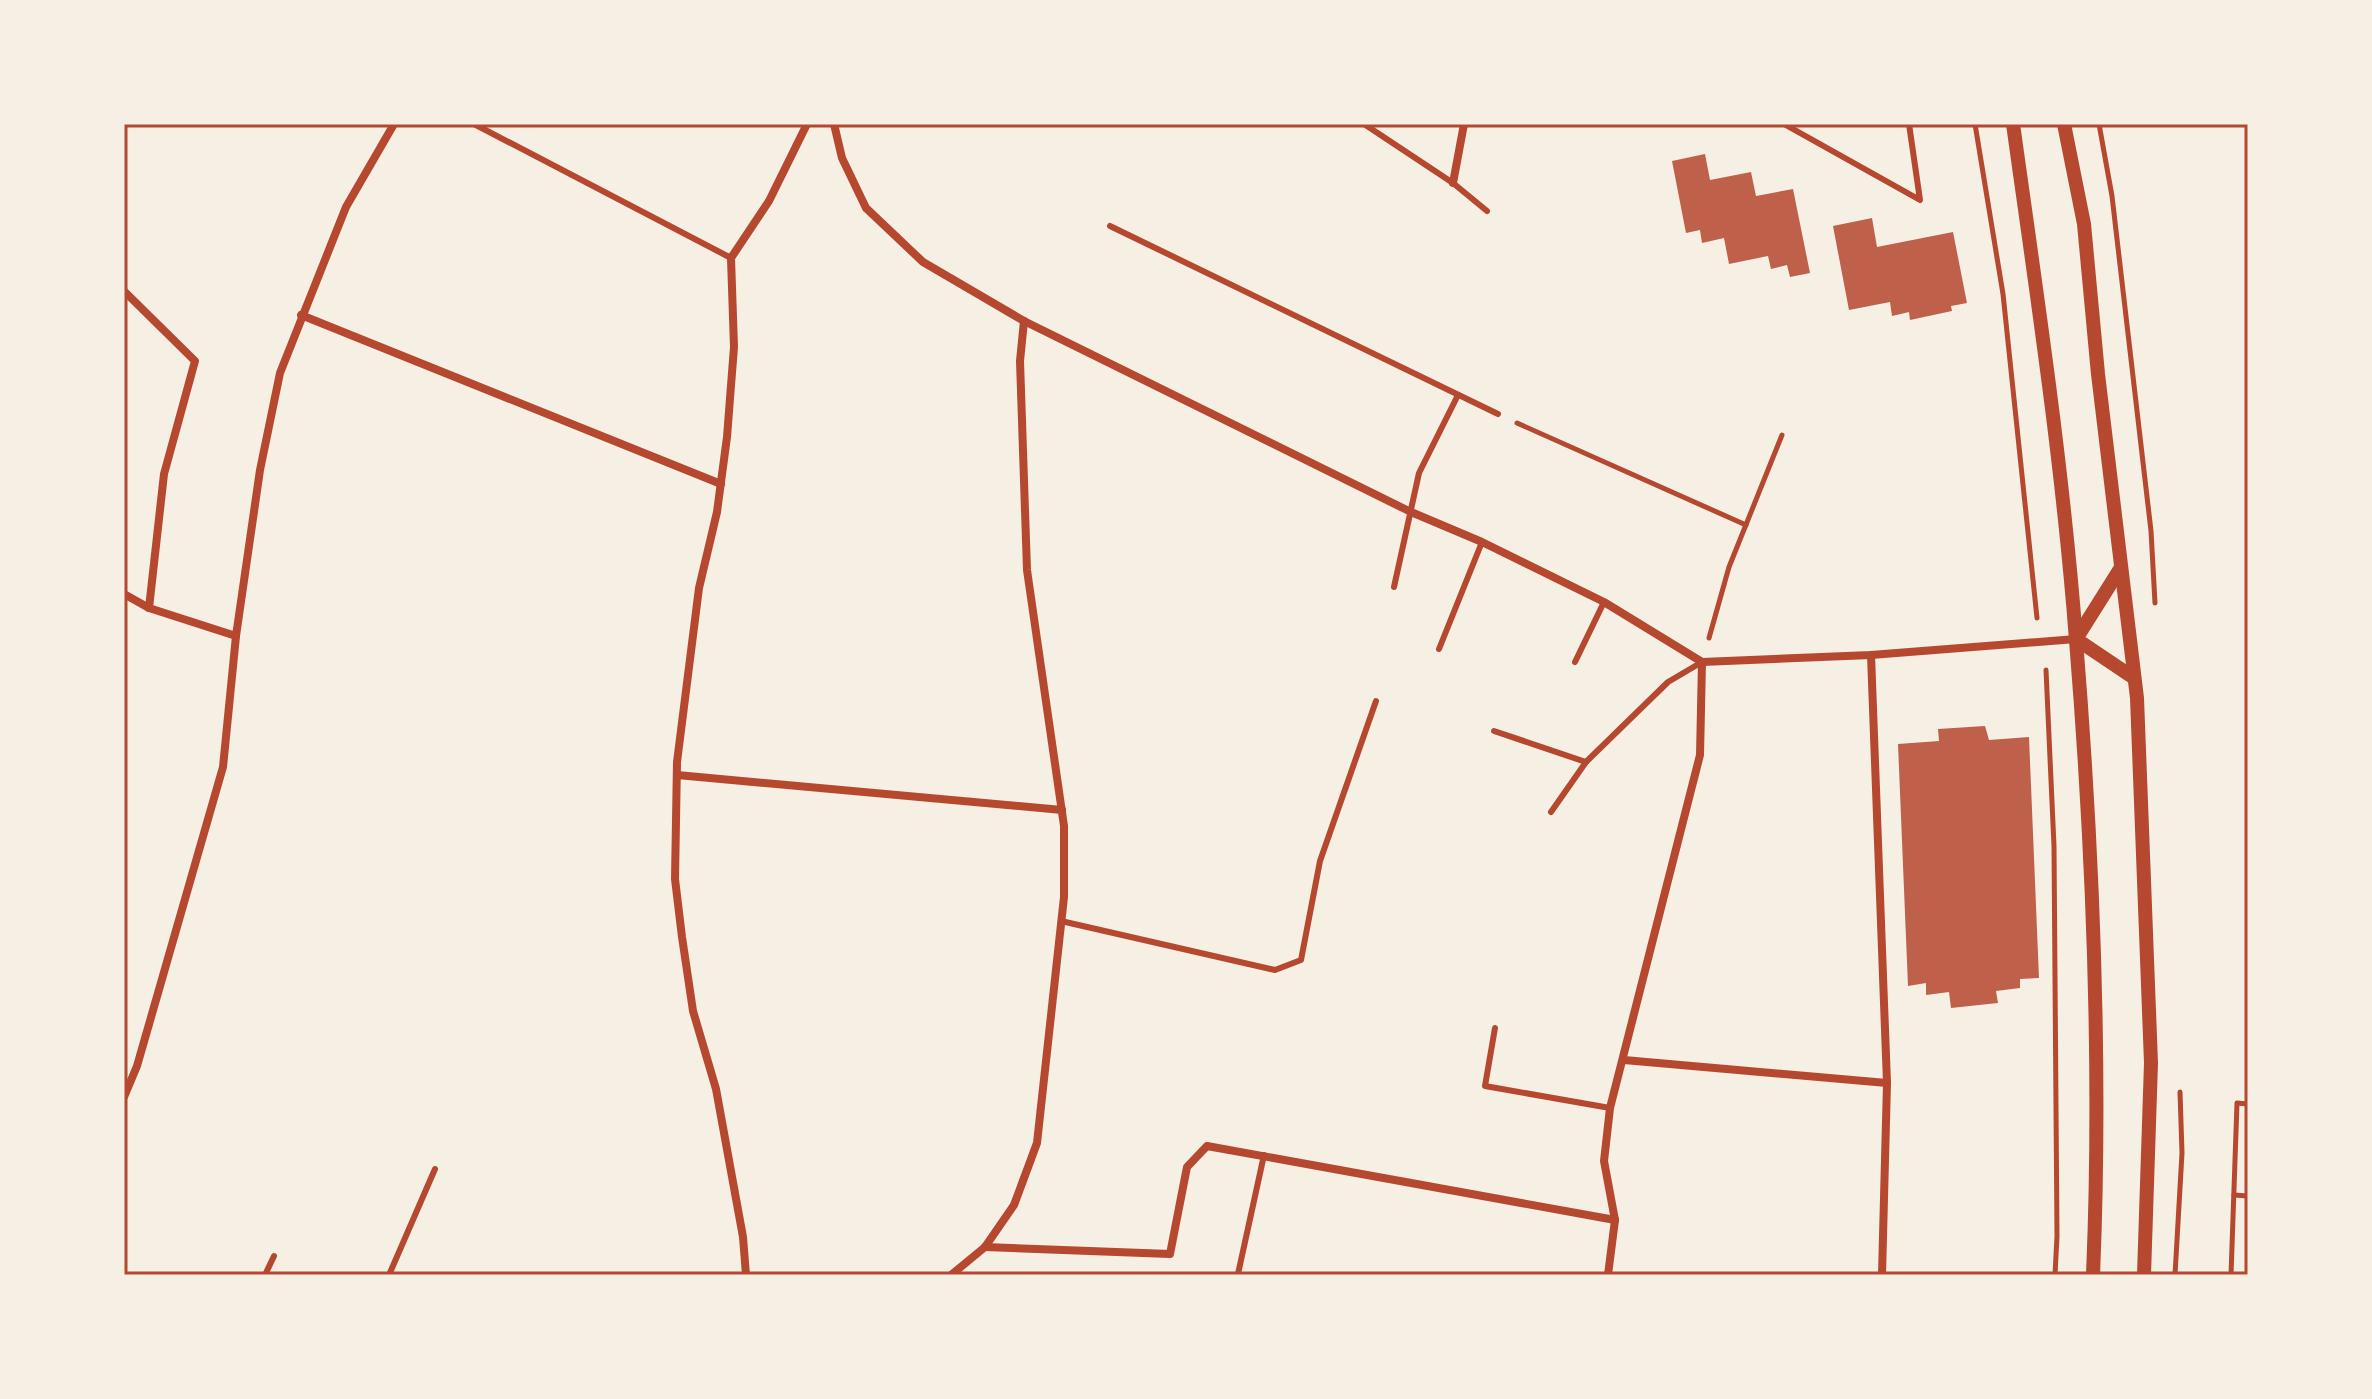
<svg xmlns="http://www.w3.org/2000/svg" width="2372" height="1399" font-family="Figtree,sans-serif">
<rect width="100%" height="100%" fill="#f6efe4"/>
<!-- building -->
<g fill="#bf614a">
<path d="M 1705,154 L 1710,180 L 1751,172 L 1756,196 L 1793,189 L 1810,273 L 1790,277 L 1787,265 L 1771,269 L 1768,256 L 1729,264 L 1724,238 L 1702,243 L 1700,230 L 1686,233 L 1672,161 Z"/>
<path d="M 1872,218 L 1877,247 L 1953,232 L 1967,303 L 1951,306 L 1952,311 L 1910,320 L 1909,312 L 1892,316 L 1890,302 L 1849,310 L 1833,226 Z"/>
<path d="M 1985,726 L 1989,740 L 2029,737 L 2039,978 L 2020,979 L 2020,988 L 1996,991 L 1998,1003 L 1951,1008 L 1949,992 L 1926,995 L 1926,983 L 1908,986 L 1898,744 L 1939,741 L 1938,729 Z"/>
</g>
<g fill="none" stroke-linecap="round" stroke-linejoin="round">
<!-- path -->
<g stroke="#b5482f" stroke-width="5">
<path d="M 1975,124 L 2003,294 L 2037,618"/>
<path d="M 2099,124 L 2112,196 L 2151,531 L 2155,603"/>
<path d="M 1517,423 L 1746,525"/>
<path d="M 1709,638 L 1729,567 L 1782,435"/>
<path d="M 2046,670 L 2054,846 L 2057,1236 L 2055,1275"/>
<path d="M 2234,1195 L 2248,1196"/>
<path d="M 2175,1275 L 2182,1153 L 2180,1092"/>
<path d="M 2231,1275 L 2237,1103 L 2248,1104"/>
</g>
<!-- service -->
<g stroke="#b5482f" stroke-width="6">
<path d="M 474,124 L 731,258"/>
<path d="M 1364,124 L 1453,183 L 1487,211"/>
<path d="M 1784,124 L 1920,200 L 1909,124"/>
<path d="M 1110,226 L 1498,414"/>
<path d="M 1394,587 L 1419,473 L 1458,395"/>
<path d="M 1439,649 L 1482,542"/>
<path d="M 1575,662 L 1604,602"/>
<path d="M 1494,731 L 1586,762"/>
<path d="M 1551,812 L 1586,762 L 1668,682 L 1702,662"/>
<path d="M 1061,921 L 1275,970 L 1301,960 L 1320,861 L 1376,701"/>
<path d="M 1495,1028 L 1485,1086 L 1610,1108"/>
<path d="M 1238,1274 L 1264,1155"/>
<path d="M 265,1275 L 274,1256"/>
<path d="M 389,1275 L 435,1169"/>
</g>
<!-- minor -->
<g stroke="#b5482f" stroke-width="8">
<path d="M 834,124 L 842,158 L 866,208 L 923,262 L 1024,321 L 1411,512 L 1482,542 L 1604,602 L 1702,662 L 1871,655 L 2076,639"/>
<path d="M 1453,183 L 1464,124"/>
<path d="M 124,291 L 195,361 L 164,474 L 149,608"/>
<path d="M 301,315 L 721,484"/>
<path d="M 124,594 L 149,608 L 236,636 L 260,470 L 280,373 L 346,207 L 394,124"/>
<path d="M 1871,655 L 1887,1083 L 1882,1275"/>
<path d="M 677,775 L 1062,810"/>
<path d="M 1624,1060 L 1887,1083"/>
<path d="M 124,1097 L 137,1066 L 223,767 L 236,636"/>
<path d="M 985,1247 L 1170,1254 L 1187,1167 L 1207,1146 L 1615,1220"/>
<path d="M 746,1275 L 743,1237 L 716,1089 L 693,1011 L 682,937 L 675,879 L 677,762 L 699,588 L 717,512 L 727,437 L 734,347 L 731,258 L 769,201 L 807,124"/>
<path d="M 951,1275 L 985,1247 L 1014,1205 L 1037,1143 L 1064,897 L 1064,826 L 1027,570 L 1020,361 L 1024,321"/>
<path d="M 1608,1275 L 1615,1220 L 1604,1161 L 1610,1108 L 1700,755 L 1702,662"/>
</g>
<!-- tertiary -->
<g stroke="#b5482f" stroke-width="14">
<path d="M 2013,124 C 2037,296 2063,468 2076,640 C 2093,851 2102,1064 2093,1275"/>
<path d="M 2064,124 L 2084,224 L 2098,374 L 2137,698 L 2151,1063 L 2144,1275"/>
<path d="M 2120,569 L 2076,639 L 2134,678"/>
</g>
</g>
<!-- border -->
<rect width="2372" height="1399" fill="none" stroke="#f6efe4" stroke-width="252"/>
<rect x="126" y="126" width="2120" height="1147" fill="none" stroke="#b5482f" stroke-width="3"/>
</svg>
